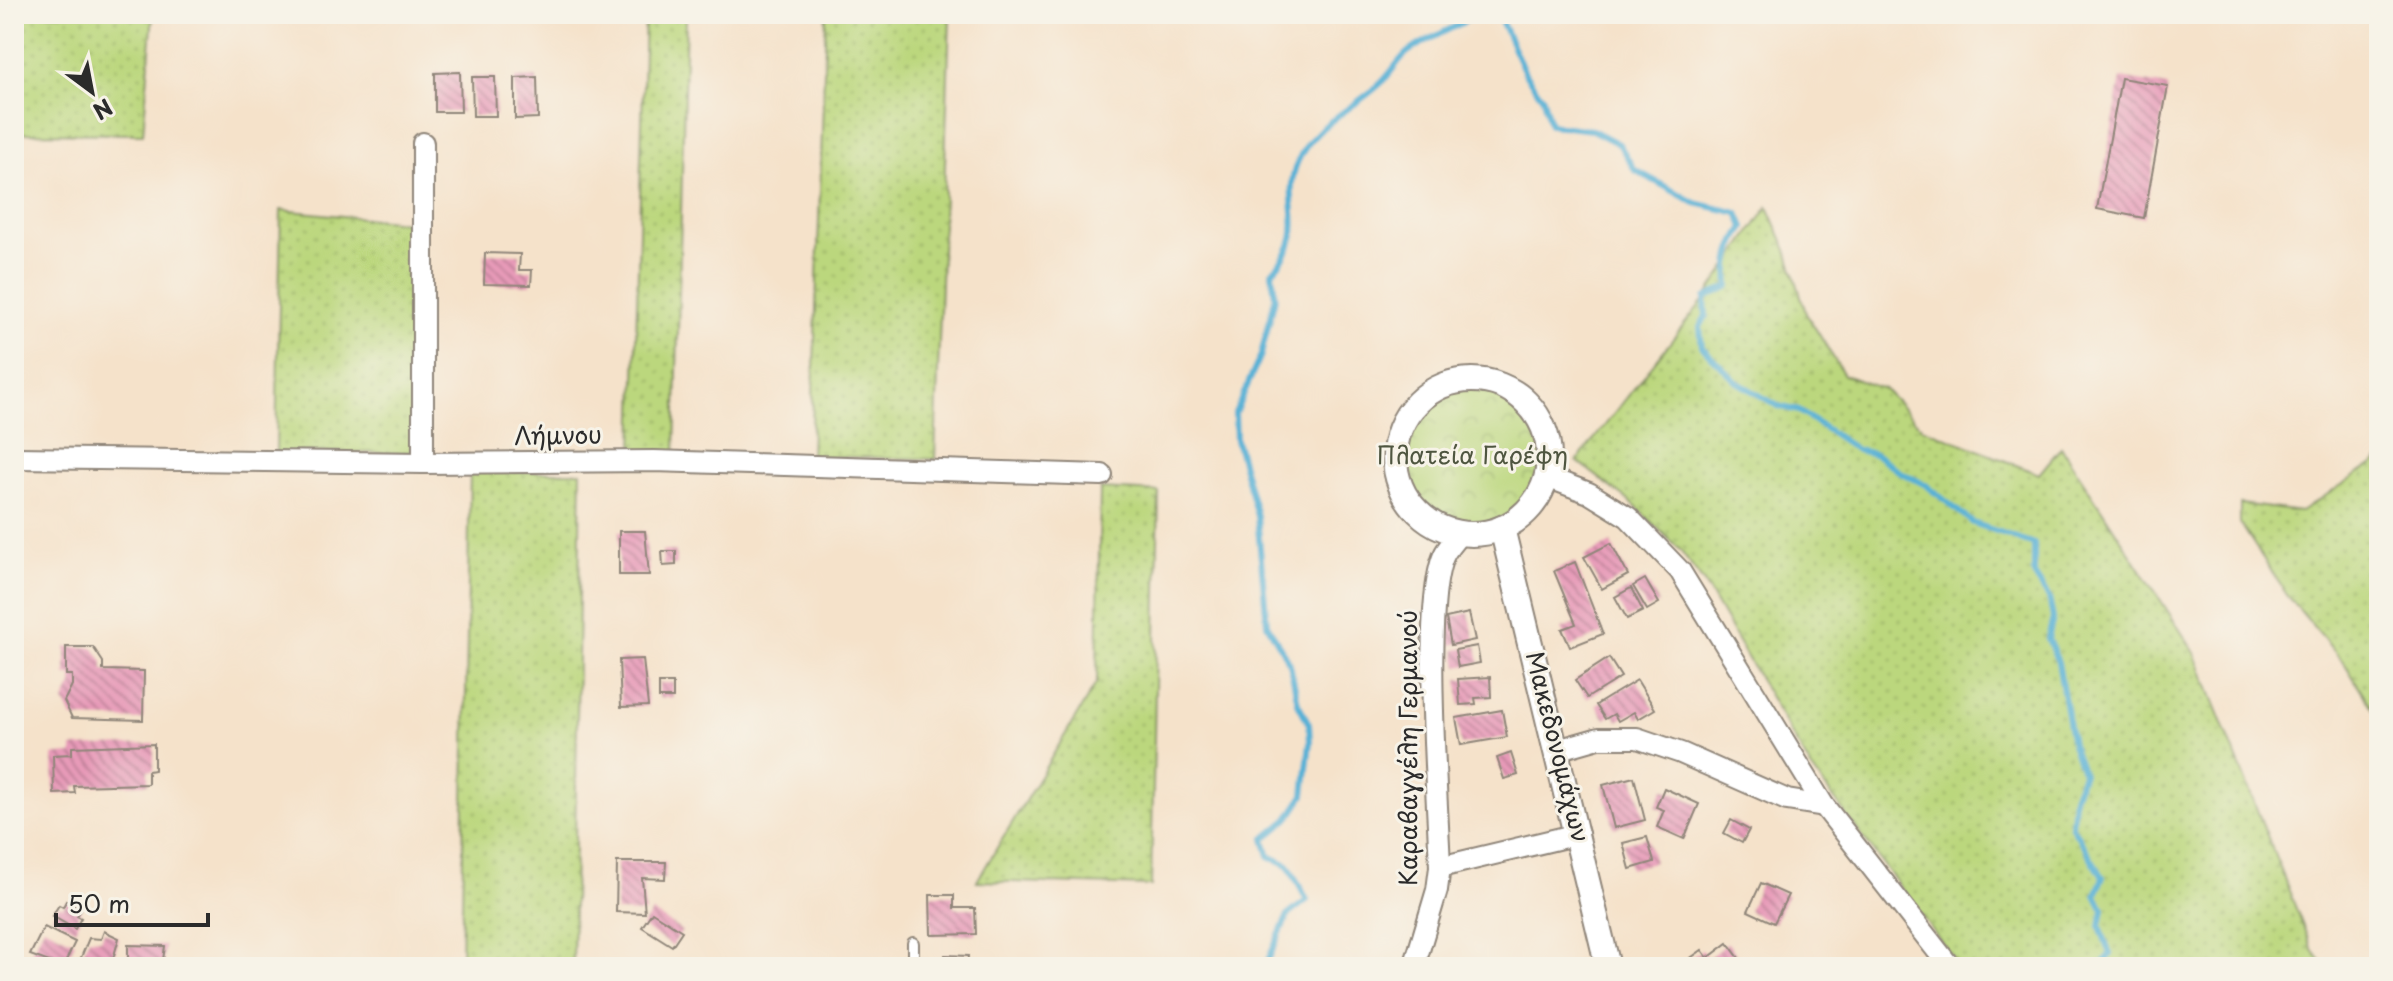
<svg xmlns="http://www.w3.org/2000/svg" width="2393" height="981" font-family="'Playpen Sans',sans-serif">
<defs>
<pattern id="grass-dots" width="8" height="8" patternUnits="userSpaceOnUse" patternTransform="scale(2)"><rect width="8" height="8" fill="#bbd77d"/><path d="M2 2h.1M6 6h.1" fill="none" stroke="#a1b96c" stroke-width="1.8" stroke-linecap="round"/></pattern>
<pattern id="park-crowns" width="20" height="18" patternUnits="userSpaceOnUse" patternTransform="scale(2)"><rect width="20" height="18" fill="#bbd77d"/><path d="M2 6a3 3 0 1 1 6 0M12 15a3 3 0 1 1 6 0" fill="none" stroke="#a1b96c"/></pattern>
<pattern id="building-back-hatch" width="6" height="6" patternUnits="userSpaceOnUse" patternTransform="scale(2)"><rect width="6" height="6" fill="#e79ab8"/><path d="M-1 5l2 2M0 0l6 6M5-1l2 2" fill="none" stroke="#bb7e96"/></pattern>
</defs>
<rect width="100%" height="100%" fill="#f7f3e8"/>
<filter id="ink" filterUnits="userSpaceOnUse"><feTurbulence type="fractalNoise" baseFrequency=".0125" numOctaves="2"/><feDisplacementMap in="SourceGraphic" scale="16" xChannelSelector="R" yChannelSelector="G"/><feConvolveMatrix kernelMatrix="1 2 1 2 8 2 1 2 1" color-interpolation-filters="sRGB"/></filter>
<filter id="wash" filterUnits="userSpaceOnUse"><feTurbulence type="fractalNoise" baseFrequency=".006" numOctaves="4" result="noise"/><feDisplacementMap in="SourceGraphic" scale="32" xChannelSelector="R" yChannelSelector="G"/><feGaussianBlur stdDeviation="1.8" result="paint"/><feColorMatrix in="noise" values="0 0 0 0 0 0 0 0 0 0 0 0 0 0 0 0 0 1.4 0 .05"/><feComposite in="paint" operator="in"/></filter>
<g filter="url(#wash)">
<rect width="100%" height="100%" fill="#f5e2ca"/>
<!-- grass -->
<g fill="url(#grass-dots)" stroke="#738154" stroke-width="2">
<path d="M 14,14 L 153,14 L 143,134 L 14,133 Z"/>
<path d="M 645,14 L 686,14 L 675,452 L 633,451 Z"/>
<path d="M 826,14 L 950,17 L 935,459 L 811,456 Z"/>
<path d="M 1768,207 L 1787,250 L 1806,313 L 1844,375 L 1884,389 L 1922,428 L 2039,474 L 2061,447 L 2195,653 L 2312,949 L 2326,967 L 1960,967 L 1811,768 L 1704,583 L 1679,549 L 1633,504 L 1577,461 L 1705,298 Z"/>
<path d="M 281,210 L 414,223 L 411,453 L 276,452 Z"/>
<path d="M 2379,460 L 2379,719 L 2345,664 L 2287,595 L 2240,523 L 2240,504 L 2301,512 Z"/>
<path d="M 470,472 L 581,472 L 573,967 L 461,967 Z"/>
<path d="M 1100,489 L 1159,492 L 1151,886 L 977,881 L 1097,682 Z"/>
</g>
<!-- park -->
<circle fill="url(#park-crowns)" stroke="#738154" stroke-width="2" cx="1472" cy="456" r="68"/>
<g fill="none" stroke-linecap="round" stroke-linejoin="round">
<!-- stream -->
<g stroke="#58b1d5" stroke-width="6">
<path d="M 1498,14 L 1526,75 L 1543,98 L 1550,125 L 1592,130 L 1619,144 L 1635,170 L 1695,203 L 1738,213 L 1744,227 C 1731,246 1727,263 1729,286 L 1705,298 L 1706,316 L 1700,327 L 1702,347 L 1737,382 L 1778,406 L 1799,411 L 1857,450 L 1875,454 L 1900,472 L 1926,485 L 1973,523 L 2034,544 L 2034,575 L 2049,598 L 2053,618 L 2048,639 L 2058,662 L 2072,744 L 2083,773 L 2074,797 L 2072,827 L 2103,877 L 2096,895 L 2103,909 L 2100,926 L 2110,954 L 2101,967"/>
<path d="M 1265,967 L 1288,915 L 1307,900 L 1288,865 L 1269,856 L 1264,839 L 1288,819 L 1304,795 L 1310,742 L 1309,724 L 1298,703 L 1290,664 L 1267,624 L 1257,516 L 1236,440 L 1235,413 L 1261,355 L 1275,297 L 1272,272 C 1313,230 1280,205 1297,163 C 1313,124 1351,111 1380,84 C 1390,75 1398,60 1408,52 C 1430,37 1455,28 1478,14"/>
</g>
</g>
<g id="blocks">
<!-- building -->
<g fill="url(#building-back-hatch)">
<path d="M 460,72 L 461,112 L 435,112 L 435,73 Z"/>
<path d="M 472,77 L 495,77 L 496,116 L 473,116 Z"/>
<path d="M 537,77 L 538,118 L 515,119 L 515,78 Z"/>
<path d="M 2121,78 L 2168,86 L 2144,218 L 2097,209 Z"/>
<path d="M 485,253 L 520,254 L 519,270 L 532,270 L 531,285 L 484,284 Z"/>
<path d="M 619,531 L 645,531 L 649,575 L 619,575 Z"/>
<path d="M 1611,543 L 1628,575 L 1602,589 L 1584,557 Z"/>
<path d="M 662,551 L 676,551 L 676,565 L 663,566 Z"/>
<path d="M 1575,562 L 1603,634 L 1570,647 L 1562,629 L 1576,624 L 1554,571 Z"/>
<path d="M 1645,579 L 1659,603 L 1647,610 L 1633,586 Z"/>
<path d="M 1631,588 L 1643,611 L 1627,619 L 1615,597 Z"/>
<path d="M 1469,613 L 1475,640 L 1451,645 L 1446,618 Z"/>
<path d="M 1477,646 L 1480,663 L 1458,667 L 1455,650 Z"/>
<path d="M 66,647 L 93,647 L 103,662 L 103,670 L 144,671 L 143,720 L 72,718 L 64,701 L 72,685 L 72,675 L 66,675 Z"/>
<path d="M 1609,658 L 1621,677 L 1587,698 L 1575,680 Z"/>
<path d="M 643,659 L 648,706 L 621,707 L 619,660 Z"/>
<path d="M 1490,677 L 1491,697 L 1475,698 L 1476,704 L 1460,705 L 1458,679 Z"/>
<path d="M 1637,680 L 1655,709 L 1638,719 L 1634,712 L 1618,721 L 1614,714 L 1605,719 L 1596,705 Z"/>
<rect x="659" y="683" width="14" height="15"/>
<path d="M 1502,710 L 1507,737 L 1461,745 L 1456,718 Z"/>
<path d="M 154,744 L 154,770 L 148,771 L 148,784 L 74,786 L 75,793 L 54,794 L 53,755 L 72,754 L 72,747 Z"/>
<path d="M 1511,753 L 1518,775 L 1504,779 L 1497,758 Z"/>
<path d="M 1634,777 L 1645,820 L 1614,828 L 1603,785 Z"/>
<path d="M 1664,788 L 1699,804 L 1684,839 L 1657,827 L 1664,810 L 1656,807 Z"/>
<path d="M 1731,820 L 1749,830 L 1742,843 L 1724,833 Z"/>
<path d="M 1647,837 L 1654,862 L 1630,869 L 1623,843 Z"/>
<path d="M 617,862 L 666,862 L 665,879 L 642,878 L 645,913 L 616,912 Z"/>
<path d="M 1761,883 L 1788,895 L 1774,923 L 1748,911 Z"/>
<path d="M 930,895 L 954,895 L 954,908 L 975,908 L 976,934 L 931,935 Z"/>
<path d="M 66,901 L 81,910 L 77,916 L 81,918 L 75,929 L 52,916 L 59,905 L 63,907 Z"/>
<path d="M 652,912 L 682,931 L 672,946 L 642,927 Z"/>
<path d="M 44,927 L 75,942 L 63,967 L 30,955 Z"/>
<path d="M 104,931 L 119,938 L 113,959 L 106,967 L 77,967 L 89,938 L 101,939 Z"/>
<path d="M 1728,943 L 1744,965 L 1742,967 L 1678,967 L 1702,950 L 1708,958 Z"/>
<path d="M 128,945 L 165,946 L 162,967 L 128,967 Z"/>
<path d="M 945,955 L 968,956 L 967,967 L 944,967 Z"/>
</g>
</g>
</g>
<g filter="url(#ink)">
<use href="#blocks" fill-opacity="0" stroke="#90867a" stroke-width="2"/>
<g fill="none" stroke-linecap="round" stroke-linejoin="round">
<defs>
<path id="service" d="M 913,943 L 913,967"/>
<g id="minor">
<path d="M 14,458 L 423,463 L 654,461 L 1102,475"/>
<path d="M 423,463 L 423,143"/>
<path d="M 1547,477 L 1589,493 L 1628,517 L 1680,571 L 1824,806 L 1950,967"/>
<path d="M 1557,750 L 1599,738 L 1637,738 L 1681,753 L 1787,800 L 1824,806"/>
<path d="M 1440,867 L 1578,834"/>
<path d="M 1414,967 L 1437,890 L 1440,867 C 1438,807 1421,597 1445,553 C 1449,546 1455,540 1460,533"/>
</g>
<g id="tertiary">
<circle cx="1472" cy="457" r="77"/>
<path d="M 1502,528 L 1608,967"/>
</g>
</defs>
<!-- service casing -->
<use href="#service" stroke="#90867a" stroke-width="14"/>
<!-- minor casing -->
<use href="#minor" stroke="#90867a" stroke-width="24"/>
<!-- tertiary casing -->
<use href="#tertiary" stroke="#90867a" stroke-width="28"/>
<!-- service -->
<use href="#service" stroke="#fff" stroke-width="10"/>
<!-- minor -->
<use href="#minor" stroke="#fff" stroke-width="20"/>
<!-- tertiary -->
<use href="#tertiary" stroke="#fff" stroke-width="24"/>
</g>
</g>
<g text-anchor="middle" stroke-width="6" stroke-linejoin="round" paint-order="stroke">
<!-- street labels -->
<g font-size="24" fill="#2b2b2b" stroke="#f7f3e8">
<text transform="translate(558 436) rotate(-1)" y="8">Λήμνου</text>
<text transform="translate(1557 747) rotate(76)" y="8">Μακεδονομάχων</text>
<text transform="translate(1409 748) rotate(-90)" y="8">Καραβαγγέλη Γερμανού</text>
</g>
<!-- park labels -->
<g font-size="24" fill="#4f5640" stroke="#f7f3e8">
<text x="1472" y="464">Πλατεία Γαρέφη</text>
</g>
</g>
<!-- margin -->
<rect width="2393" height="981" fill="none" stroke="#f7f3e8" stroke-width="48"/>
<!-- north arrow -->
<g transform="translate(92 92) rotate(148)" stroke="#f7f3e8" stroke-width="6" paint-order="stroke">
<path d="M0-6L14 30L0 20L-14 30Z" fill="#2b2b2b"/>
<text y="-12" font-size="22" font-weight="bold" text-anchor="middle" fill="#2b2b2b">N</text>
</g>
<!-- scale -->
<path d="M56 913v12h152v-12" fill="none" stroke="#2b2b2b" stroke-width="4"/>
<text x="68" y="913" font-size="24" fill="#2b2b2b" stroke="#f7f3e8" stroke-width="6" paint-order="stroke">50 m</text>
</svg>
